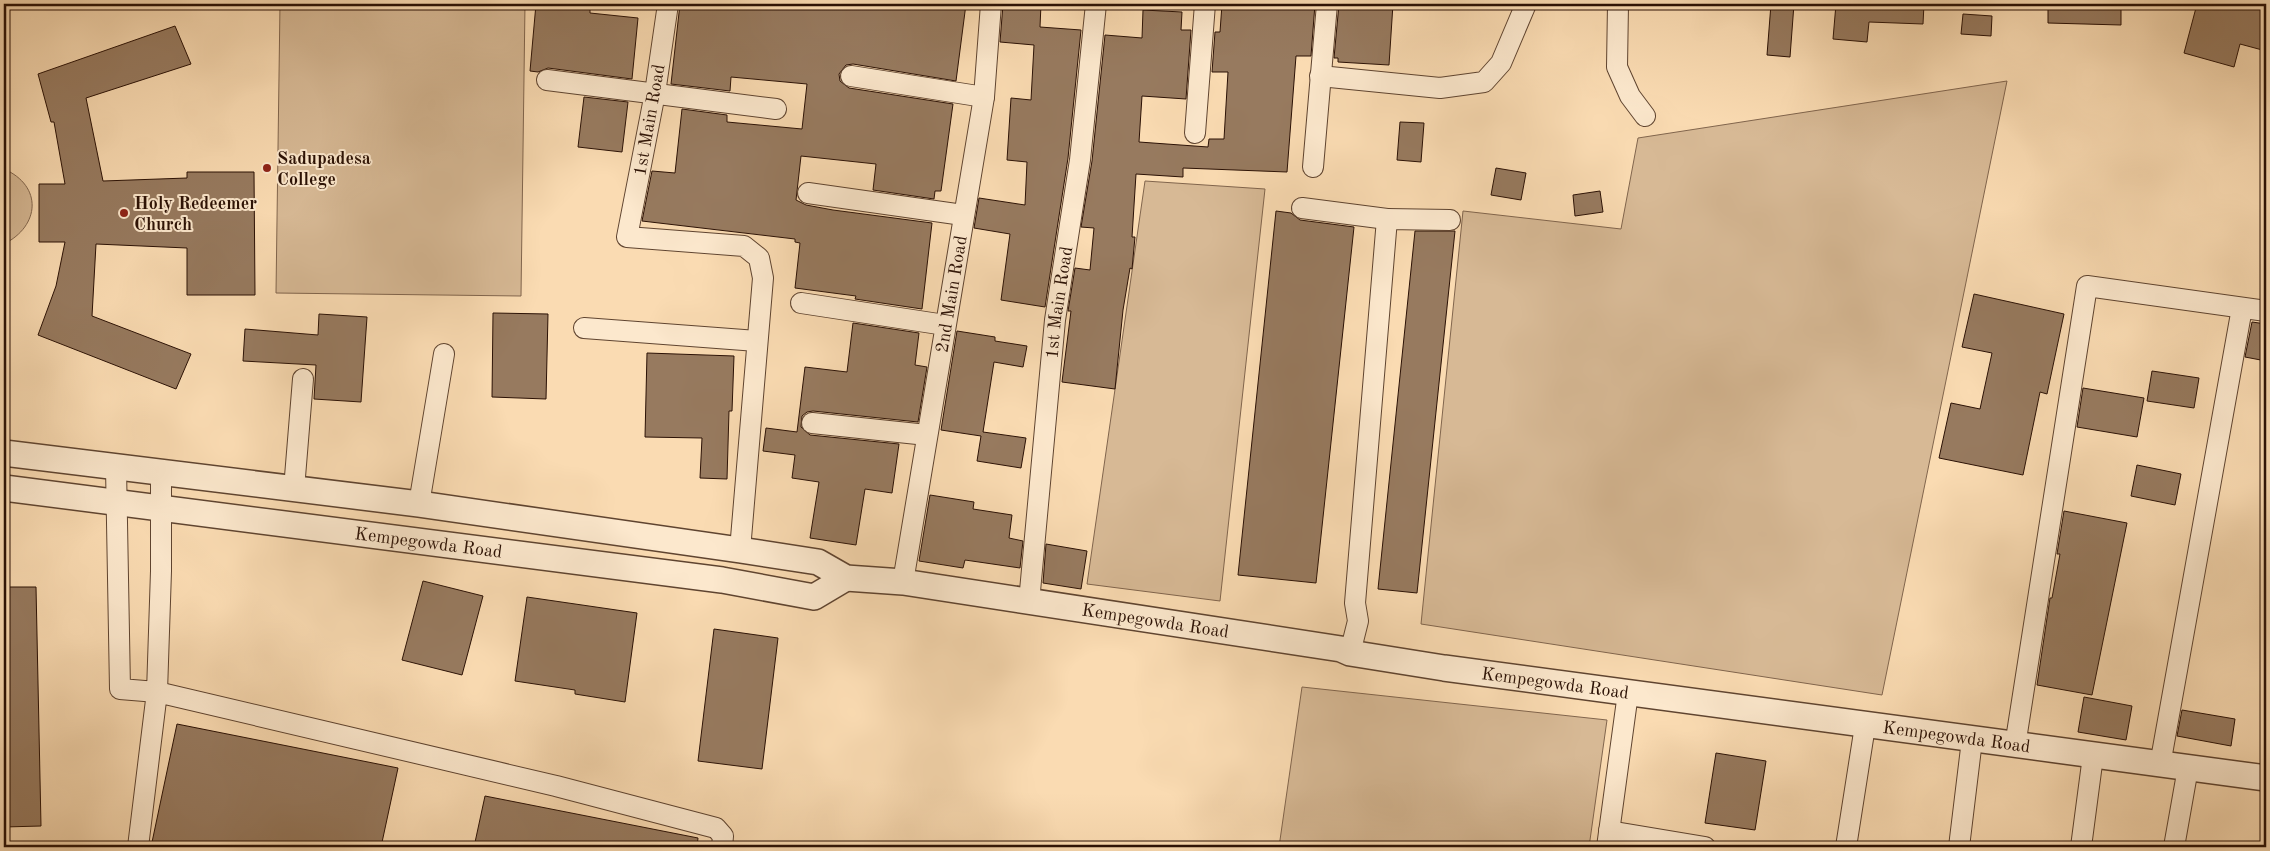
<svg xmlns="http://www.w3.org/2000/svg" width="2270" height="851" font-family="'Old Standard TT',serif">
<rect width="100%" height="100%" fill="#fadbb2"/>
<filter id="stains"><feTurbulence type="fractalNoise" baseFrequency=".004" numOctaves="4"/><feColorMatrix values="0 0 0 0 .2 0 0 0 0 .09 0 0 0 0 .02 0 0 0 .5 -.17"/></filter>
<radialGradient id="worn" r=".72"><stop offset=".6" stop-color="#630" stop-opacity="0"/><stop offset="1" stop-color="#630" stop-opacity=".3"/></radialGradient>
<!-- green -->
<g fill="#d7b995" stroke="#81654d">
<path d="M 280,4 L 525,4 L 521,296 L 276,293 Z"/>
<path d="M 2007,81 L 1882,695 L 1421,624 L 1463,211 L 1621,229 L 1638,138 Z"/>
<path d="M 4,169 C 43,186 40,226 4,244 Z"/>
<path d="M 1145,181 L 1265,189 L 1220,601 L 1087,584 Z"/>
<path d="M 1302,687 L 1607,720 L 1589,847 L 1279,847 Z"/>
</g>
<!-- building -->
<g fill="#977a5f" stroke="#2b1105">
<path d="M 536,4 L 590,9 L 590,13 L 638,18 L 632,79 L 548,68 L 538,72 L 530,71 Z"/>
<path d="M 680,4 L 966,4 L 956,81 L 853,64 L 846,65 L 839,74 L 840,81 L 849,88 L 953,104 L 941,191 L 935,191 L 934,199 L 873,190 L 876,164 L 801,156 L 796,200 L 806,205 L 833,210 L 932,223 L 922,309 L 855,299 L 856,296 L 795,288 L 800,243 L 795,242 L 795,239 L 642,221 L 652,171 L 675,173 L 682,109 L 727,115 L 727,122 L 802,129 L 807,84 L 731,77 L 730,91 L 671,84 Z"/>
<path d="M 1003,4 L 1041,4 L 1040,27 L 1081,30 L 1068,158 L 1045,307 L 1001,300 L 1010,234 L 974,228 L 979,198 L 1025,205 L 1027,162 L 1007,160 L 1011,98 L 1031,100 L 1034,45 L 1000,42 Z"/>
<path d="M 1222,4 L 1315,4 L 1311,56 L 1296,56 L 1287,172 L 1183,168 L 1183,177 L 1136,174 L 1132,237 L 1135,237 L 1132,269 L 1130,268 L 1123,310 L 1115,389 L 1062,382 L 1071,311 L 1068,311 L 1075,268 L 1090,270 L 1094,228 L 1081,227 L 1092,161 L 1105,35 L 1142,38 L 1143,10 L 1182,12 L 1181,30 L 1191,30 L 1186,99 L 1142,96 L 1139,142 L 1208,147 L 1209,139 L 1224,139 L 1228,72 L 1212,72 L 1215,32 L 1220,32 Z"/>
<path d="M 1339,4 L 1393,4 L 1389,65 L 1338,62 L 1338,58 L 1334,58 Z"/>
<path d="M 1771,4 L 1794,4 L 1790,57 L 1767,55 Z"/>
<path d="M 1836,4 L 1924,4 L 1923,24 L 1869,22 L 1867,42 L 1833,39 Z"/>
<path d="M 2048,4 L 2121,4 L 2121,25 L 2048,23 Z"/>
<path d="M 2197,4 L 2266,4 L 2266,51 L 2240,44 L 2234,67 L 2184,53 Z"/>
<path d="M 1963,14 L 1992,16 L 1991,36 L 1961,34 Z"/>
<path d="M 175,26 L 191,64 L 86,98 L 103,181 L 187,178 L 187,172 L 254,172 L 255,295 L 187,295 L 187,248 L 96,244 L 92,316 L 191,354 L 176,389 L 38,335 L 56,286 L 65,242 L 39,242 L 39,184 L 65,184 L 54,122 L 51,122 L 38,74 Z"/>
<path d="M 584,97 L 628,102 L 622,152 L 578,147 Z"/>
<path d="M 1400,122 L 1424,123 L 1421,162 L 1397,160 Z"/>
<path d="M 1496,168 L 1526,173 L 1521,200 L 1491,195 Z"/>
<path d="M 1600,191 L 1603,212 L 1575,216 L 1573,195 Z"/>
<path d="M 1276,211 L 1291,213 L 1300,220 L 1354,227 L 1316,583 L 1238,575 Z"/>
<path d="M 1415,231 L 1455,231 L 1417,593 L 1378,589 Z"/>
<path d="M 1974,294 L 2064,314 L 2047,394 L 2040,392 L 2023,475 L 1939,458 L 1951,403 L 1980,409 L 1992,353 L 1962,347 Z"/>
<path d="M 493,313 L 548,314 L 546,399 L 492,397 Z"/>
<path d="M 319,314 L 367,317 L 361,402 L 314,399 L 316,365 L 243,361 L 245,329 L 318,335 Z"/>
<path d="M 2252,322 L 2266,324 L 2266,361 L 2245,357 Z"/>
<path d="M 853,323 L 919,333 L 915,365 L 927,367 L 918,422 L 813,411 L 807,412 L 802,416 L 801,427 L 810,435 L 899,444 L 892,493 L 865,489 L 856,545 L 810,538 L 819,482 L 792,478 L 795,455 L 763,451 L 766,428 L 797,432 L 805,367 L 847,372 Z"/>
<path d="M 957,331 L 995,337 L 995,341 L 1027,346 L 1023,367 L 994,362 L 983,432 L 1026,438 L 1021,468 L 977,461 L 981,436 L 941,430 Z"/>
<path d="M 647,353 L 734,356 L 732,411 L 729,411 L 727,479 L 700,478 L 702,438 L 645,437 Z"/>
<path d="M 2152,371 L 2199,378 L 2194,408 L 2147,401 Z"/>
<path d="M 2083,388 L 2144,398 L 2137,437 L 2077,427 Z"/>
<path d="M 2137,465 L 2181,474 L 2175,505 L 2131,496 Z"/>
<path d="M 930,495 L 974,502 L 973,509 L 1012,515 L 1009,538 L 1023,541 L 1020,568 L 965,560 L 963,568 L 919,561 Z"/>
<path d="M 2064,511 L 2127,523 L 2092,695 L 2037,685 L 2050,598 L 2052,598 L 2060,554 L 2057,554 Z"/>
<path d="M 1046,544 L 1087,551 L 1081,589 L 1043,583 Z"/>
<path d="M 423,581 L 483,596 L 462,675 L 402,660 Z"/>
<path d="M 4,587 L 36,587 L 41,826 L 4,827 Z"/>
<path d="M 527,597 L 637,613 L 625,702 L 575,694 L 575,690 L 515,681 Z"/>
<path d="M 714,629 L 778,638 L 762,769 L 698,761 Z"/>
<path d="M 2084,697 L 2132,706 L 2126,740 L 2078,732 Z"/>
<path d="M 2182,710 L 2235,719 L 2231,746 L 2177,736 Z"/>
<path d="M 177,724 L 398,768 L 381,847 L 151,847 Z"/>
<path d="M 1716,753 L 1766,761 L 1755,830 L 1705,823 Z"/>
<path d="M 485,796 L 698,838 L 697,847 L 474,847 Z"/>
</g>
<g fill="none" stroke-linecap="round" stroke-linejoin="round">
<defs>
<g id="minor">
<path d="M 668,4 L 655,93 L 627,237 L 744,246 L 759,258 L 763,278 L 740,550"/>
<path d="M 1618,4 L 1617,67 L 1630,96 L 1645,116"/>
<path d="M 851,76 L 984,97"/>
<path d="M 1320,76 L 1440,88 L 1484,82 L 1501,63 L 1526,4"/>
<path d="M 547,80 L 776,109"/>
<path d="M 1195,133 L 1205,4"/>
<path d="M 1313,167 L 1327,4"/>
<path d="M 808,193 L 963,215"/>
<path d="M 1302,208 L 1387,219"/>
<path d="M 801,303 L 945,325"/>
<path d="M 584,328 L 757,341"/>
<path d="M 812,423 L 927,435"/>
<path d="M 116,467 L 120,689 L 157,692 L 161,571 L 161,474"/>
<path d="M 294,489 L 303,379"/>
<path d="M 419,504 L 444,354"/>
<path id="s1" d="M 903,582 L 984,97 L 991,4"/>
<path id="s2" d="M 1029,602 L 1055,320 L 1080,160 L 1096,4"/>
<path d="M 1350,653 L 1358,621 L 1355,603 L 1387,219 L 1450,220"/>
<path d="M 2015,746 L 2087,286 L 2266,311"/>
<path d="M 2160,765 L 2242,308"/>
<path d="M 1609,831 L 1705,847"/>
<path d="M 138,847 L 157,692 L 556,786 L 716,828 L 723,836 L 722,847"/>
<path d="M 1607,847 L 1628,693"/>
<path d="M 1846,847 L 1865,726"/>
<path d="M 1959,847 L 1972,740"/>
<path d="M 2081,847 L 2093,756"/>
<path d="M 2174,847 L 2188,768"/>
</g>
<g id="tertiary">
<path id="s3" d="M 4,453 L 419,504 L 740,550 L 818,562 L 846,578 L 903,582 L 1341,649 L 1350,653 L 1444,668 L 2266,778"/>
<path id="s4" d="M 4,488 L 722,580 L 814,597 L 846,578"/>
</g>
</defs>
<!-- minor casing -->
<use href="#minor" stroke="#5f4430" stroke-width="22"/>
<!-- tertiary casing -->
<use href="#tertiary" stroke="#5f4430" stroke-width="28"/>
<!-- minor -->
<use href="#minor" stroke="#fce8cd" stroke-width="20"/>
<!-- tertiary -->
<use href="#tertiary" stroke="#fce8cd" stroke-width="25"/>
</g>
<!-- markers -->
<g fill="#8f2418" stroke="#fce8cd" stroke-width="2">
<circle cx="267" cy="168" r="5"/>
<circle cx="124" cy="213" r="5"/>
</g>
<g text-anchor="middle" stroke-width="4" stroke-linejoin="round" paint-order="stroke">
<!-- street labels -->
<g font-size="18" fill="#2b1105" stroke="#fce8cd">
<text transform="translate(649 120) rotate(-80)" y="6">1st Main Road</text>
<text dy="6" stroke="none"><textPath href="#s1" startOffset="292">2nd Main Road</textPath></text>
<text dy="6" stroke="none"><textPath href="#s2" startOffset="301">1st Main Road</textPath></text>
<text dy="6" stroke="none"><textPath href="#s4" startOffset="428">Kempegowda Road</textPath></text>
<text dy="6" stroke="none"><textPath href="#s3" startOffset="1166">Kempegowda Road</textPath></text>
<text dy="6" stroke="none"><textPath href="#s3" startOffset="1571">Kempegowda Road</textPath></text>
<text dy="6" stroke="none"><textPath href="#s3" startOffset="1976">Kempegowda Road</textPath></text>
</g>
<!-- poi labels -->
<g font-size="18" font-weight="bold" fill="#2b1105" stroke="#fce8cd" text-anchor="start">
<text x="277" y="164">Sadupadesa<tspan x="277" dy="21">College</tspan></text>
<text x="134" y="209">Holy Redeemer<tspan x="134" dy="21">Church</tspan></text>
</g>
</g>
<!-- margin -->
<rect width="2270" height="851" fill="none" stroke="#fadbb2" stroke-width="20"/>
<rect x="5" y="5" width="2260" height="841" fill="none" stroke="#2b1105" stroke-width="2.5"/>
<rect x="10" y="10" width="2250" height="831" fill="none" stroke="#2b1105"/>
<rect width="100%" height="100%" filter="url(#stains)"/>
<rect width="100%" height="100%" fill="url(#worn)"/>
</svg>
